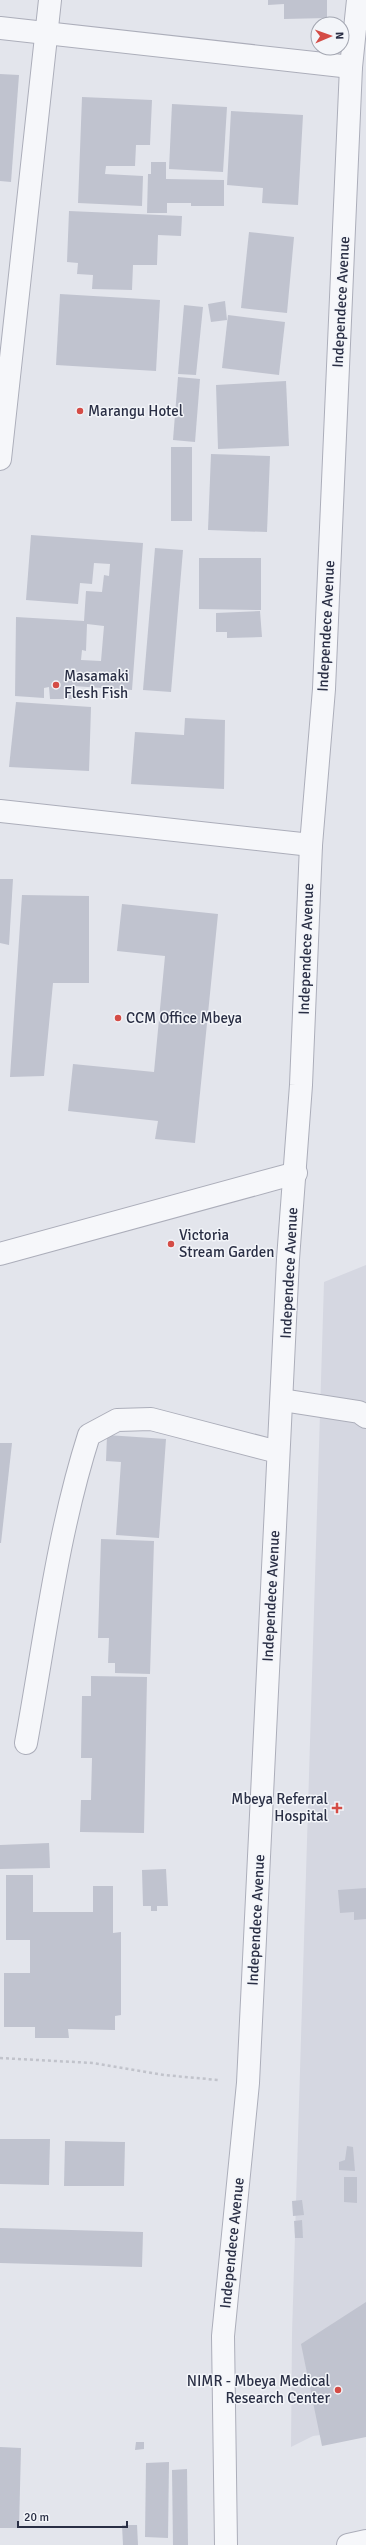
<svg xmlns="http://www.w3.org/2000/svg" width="366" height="2545" font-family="Signika,sans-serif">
<rect width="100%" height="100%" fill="#e3e5ec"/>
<!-- built -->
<path fill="#d5d7e1" d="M 366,1265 L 366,2429 L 313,2436 L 291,2447 L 292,2334 L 324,1282 Z"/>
<!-- building -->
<g fill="#c0c3cf" fill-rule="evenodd">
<path d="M 268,0 L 327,0 L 327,18 L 284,19 L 284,4 L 268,5 Z"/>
<path d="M 0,74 L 19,75 L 11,182 L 0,181 Z"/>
<path d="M 82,97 L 152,100 L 150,145 L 136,145 L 135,166 L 106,166 L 105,174 L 143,176 L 142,206 L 78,203 Z"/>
<path d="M 172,104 L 227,107 L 223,172 L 169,169 Z"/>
<path d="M 231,111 L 303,115 L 298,205 L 262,203 L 263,188 L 227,185 Z"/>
<path d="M 151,162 L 166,162 L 166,179 L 224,180 L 224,206 L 191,206 L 191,203 L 167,203 L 167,213 L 147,213 L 148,174 L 151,174 Z"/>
<path d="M 69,211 L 182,216 L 181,236 L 158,235 L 157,265 L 133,265 L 132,290 L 92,289 L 93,275 L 77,274 L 78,263 L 67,262 Z"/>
<path d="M 249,232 L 294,237 L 287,313 L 241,308 Z"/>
<path d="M 60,294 L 160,300 L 156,371 L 56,365 Z"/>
<path d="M 225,301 L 227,320 L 211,322 L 208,304 Z"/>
<path d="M 184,305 L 203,307 L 196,375 L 178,374 Z"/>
<path d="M 228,315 L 285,322 L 279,375 L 222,368 Z"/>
<path d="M 178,377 L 200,379 L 195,442 L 173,440 Z"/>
<path d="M 286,381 L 289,446 L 218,449 L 216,385 Z"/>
<rect x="171" y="447" width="21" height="74"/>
<path d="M 211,454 L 270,456 L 267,532 L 208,530 Z"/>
<path d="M 31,535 L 143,543 L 132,690 L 73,686 L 72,699 L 50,699 L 49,687 L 44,688 L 44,698 L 15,696 L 16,617 L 84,621 L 86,591 L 102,592 L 104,575 L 109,576 L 110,564 L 94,563 L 92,584 L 80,583 L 78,604 L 26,600 ZM 87,624 L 104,626 L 101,661 L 81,660 L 82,650 L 86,651 Z"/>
<path d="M 155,548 L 183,550 L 171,692 L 143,690 Z"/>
<path d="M 199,558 L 261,558 L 261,610 L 199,609 Z"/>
<path d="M 260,611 L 262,637 L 227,638 L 227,632 L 216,632 L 216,613 Z"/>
<path d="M 16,702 L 91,707 L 89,771 L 9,767 Z"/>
<path d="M 185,718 L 225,720 L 224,789 L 131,784 L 135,732 L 184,735 Z"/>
<path d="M 0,879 L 13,879 L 9,945 L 0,943 Z"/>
<path d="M 22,895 L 89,896 L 89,983 L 53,983 L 44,1076 L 10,1077 Z"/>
<path d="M 122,904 L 218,914 L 195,1143 L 155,1139 L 158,1121 L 68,1111 L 73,1064 L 154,1072 L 165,956 L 117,951 Z"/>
<path d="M 107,1435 L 166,1439 L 159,1538 L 116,1535 L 121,1462 L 106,1461 Z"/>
<path d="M 0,1443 L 12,1443 L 1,1543 L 0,1543 Z"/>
<path d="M 101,1539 L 154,1541 L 150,1674 L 115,1673 L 115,1663 L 108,1663 L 109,1638 L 98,1638 Z"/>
<path d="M 91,1676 L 147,1677 L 144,1833 L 80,1832 L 81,1800 L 91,1800 L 92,1758 L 81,1758 L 82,1696 L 91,1696 Z"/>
<path d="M 49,1843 L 50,1868 L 0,1869 L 0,1845 Z"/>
<path d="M 166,1869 L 168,1906 L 157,1906 L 157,1911 L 151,1911 L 151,1906 L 143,1906 L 142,1870 Z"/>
<path d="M 6,1875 L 33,1875 L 33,1912 L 93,1912 L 93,1886 L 113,1886 L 113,1933 L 121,1932 L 121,2015 L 115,2016 L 115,2030 L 68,2029 L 69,2038 L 35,2038 L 35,2027 L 4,2027 L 4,1973 L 30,1973 L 30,1940 L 6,1940 Z"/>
<path d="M 366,1888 L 366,1919 L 354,1920 L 354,1912 L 340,1913 L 338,1890 Z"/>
<path d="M 0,2139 L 50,2139 L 49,2185 L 0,2184 Z"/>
<path d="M 65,2141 L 125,2142 L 124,2186 L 64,2186 Z"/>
<path d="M 347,2146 L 353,2147 L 355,2171 L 339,2170 L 339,2162 L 345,2160 Z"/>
<path d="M 344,2177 L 357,2177 L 357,2203 L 344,2202 Z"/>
<path d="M 302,2200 L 304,2215 L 293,2216 L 292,2201 Z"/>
<path d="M 302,2220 L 303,2238 L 295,2238 L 294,2221 Z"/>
<path d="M 0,2228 L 143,2232 L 142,2267 L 0,2263 Z"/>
<path d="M 366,2302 L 366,2437 L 322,2446 L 301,2344 Z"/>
<path d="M 136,2442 L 144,2442 L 144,2449 L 135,2450 Z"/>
<path d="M 0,2447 L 21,2448 L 19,2528 L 0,2528 Z"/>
<path d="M 169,2462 L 168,2538 L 145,2537 L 146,2463 Z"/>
<path d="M 187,2469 L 188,2545 L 173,2545 L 172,2470 Z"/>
<path d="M 122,2525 L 137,2525 L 138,2545 L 123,2545 Z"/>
</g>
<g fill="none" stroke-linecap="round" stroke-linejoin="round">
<defs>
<g id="minor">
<path d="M 0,28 L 351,67"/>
<path d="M 0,459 L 50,0"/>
<path d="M 0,811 L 311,845"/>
<path d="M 0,1254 L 296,1173"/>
<path d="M 282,1400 L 359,1412 L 366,1417"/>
<path d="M 26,1743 C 45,1640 57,1535 89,1435 L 117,1420 L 151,1419 L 278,1452"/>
<path d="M 226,2545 L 223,2336 L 248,2083 L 288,1259 L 301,1085 L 311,845 L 324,689 L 351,67 L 358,0"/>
<path d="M 348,2545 L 366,2541"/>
</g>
</defs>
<!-- minor casing -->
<use href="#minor" stroke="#acaeba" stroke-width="24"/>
<!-- path -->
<path stroke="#c1c3cb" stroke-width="2.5" stroke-dasharray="3 3" stroke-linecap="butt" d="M 0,2058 L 93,2063 L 164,2075 L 218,2080"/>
<!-- minor -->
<use href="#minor" stroke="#f6f7fa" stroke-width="22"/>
</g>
<!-- markers -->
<g fill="#d44c46" stroke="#f3f5f9" stroke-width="1.5">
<circle cx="80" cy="411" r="4"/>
<circle cx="56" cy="685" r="4"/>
<circle cx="118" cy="1018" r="4"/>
<circle cx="171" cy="1244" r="4"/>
<path d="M335 1802h4v4h4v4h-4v4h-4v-4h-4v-4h4z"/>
<circle cx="338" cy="2390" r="4"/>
</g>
<g text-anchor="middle" stroke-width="3" stroke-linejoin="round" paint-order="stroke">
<!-- street labels -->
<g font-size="15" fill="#2a2f45" stroke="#f3f5f9">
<text transform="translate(341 302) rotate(-87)" y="5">Independece Avenue</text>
<text transform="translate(326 626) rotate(-87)" y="5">Independece Avenue</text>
<text transform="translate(306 949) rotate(-88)" y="5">Independece Avenue</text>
<text transform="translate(289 1273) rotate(-87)" y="5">Independece Avenue</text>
<text transform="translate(271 1596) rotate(-87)" y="5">Independece Avenue</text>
<text transform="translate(256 1920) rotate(-87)" y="5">Independece Avenue</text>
<text transform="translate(232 2243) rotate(-84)" y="5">Independece Avenue</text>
</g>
<!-- poi labels -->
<g font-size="15" fill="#2a2f45" stroke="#f3f5f9" text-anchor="start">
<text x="88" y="416">Marangu Hotel</text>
<text x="64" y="681">Masamaki<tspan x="64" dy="17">Flesh Fish</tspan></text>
<text x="126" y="1023">CCM Office Mbeya</text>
<text x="179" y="1240">Victoria<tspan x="179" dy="17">Stream Garden</tspan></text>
<text x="328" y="1804" text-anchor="end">Mbeya Referral<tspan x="328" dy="17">Hospital</tspan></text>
<text x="330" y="2386" text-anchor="end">NIMR - Mbeya Medical<tspan x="330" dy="17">Research Center</tspan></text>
</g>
</g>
<!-- north arrow -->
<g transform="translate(330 36) rotate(88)"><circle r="19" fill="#f3f5f9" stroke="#a3a6b1"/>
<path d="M0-3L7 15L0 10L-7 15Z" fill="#d44c46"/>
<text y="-6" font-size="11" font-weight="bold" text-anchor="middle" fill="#2a2f45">N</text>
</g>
<!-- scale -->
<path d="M18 2521v6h109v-6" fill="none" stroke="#2a2f45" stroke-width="2"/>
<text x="24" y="2521" font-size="12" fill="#2a2f45" stroke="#f3f5f9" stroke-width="3" paint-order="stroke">20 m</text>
</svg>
